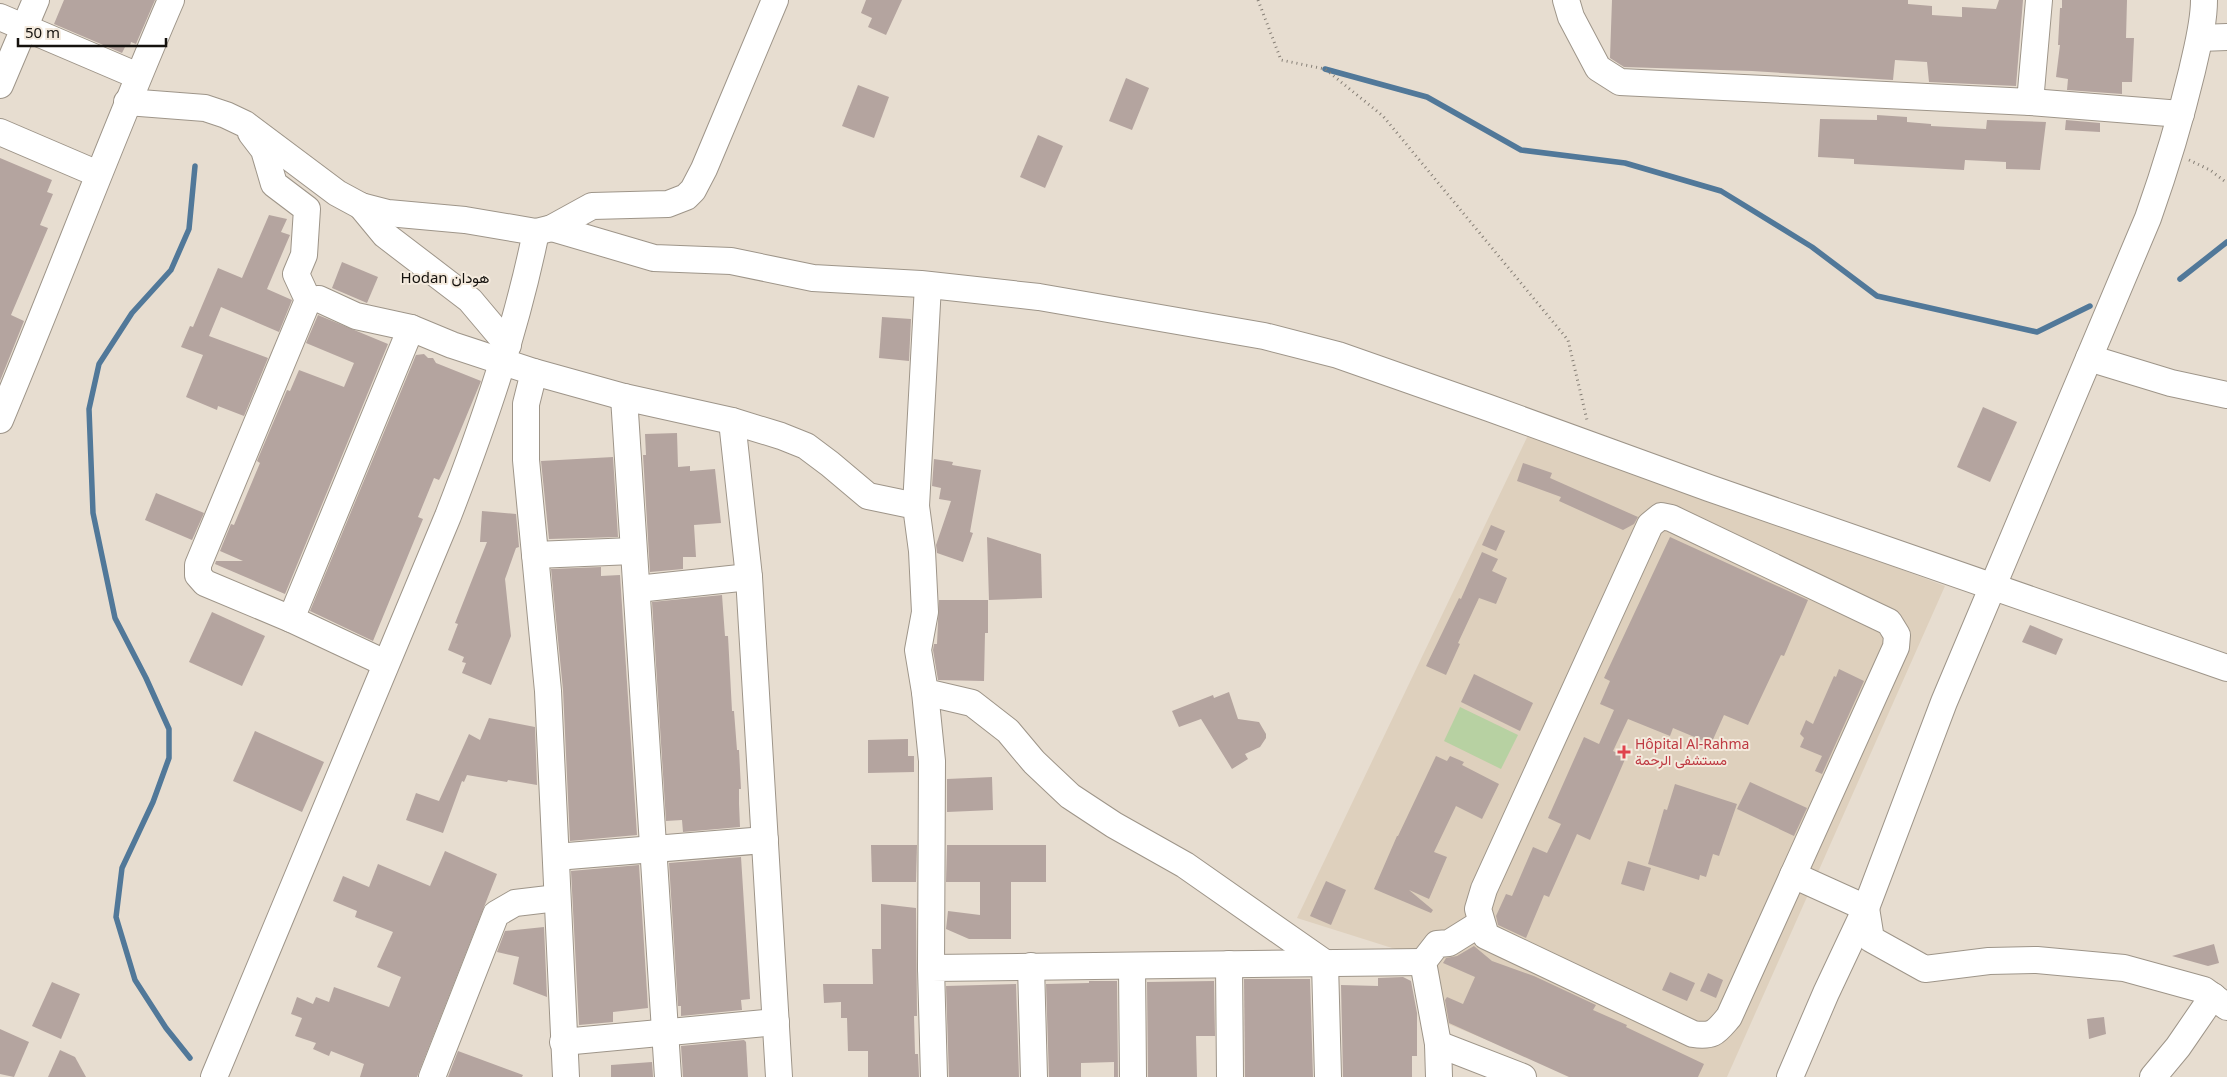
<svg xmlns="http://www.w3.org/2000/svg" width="2227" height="1077" font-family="'Noto Sans',Vazirmatn,sans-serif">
<rect width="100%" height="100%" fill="#e7ddd0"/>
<!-- built -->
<path fill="#ded0bd" d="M 1531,429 L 1945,586 L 1727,1077 L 1577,1077 L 1441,1021 L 1427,959 L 1297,918 Z"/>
<!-- green -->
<path fill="#b7d1a2" d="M 1460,707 L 1518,735 L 1501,769 L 1444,741 Z"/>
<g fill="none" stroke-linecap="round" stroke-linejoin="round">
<!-- stream -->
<g stroke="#517899" stroke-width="5.5">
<path d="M 1325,69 L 1427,97 L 1521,150 L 1625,163 L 1721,191 L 1812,247 L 1877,296 L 2037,332 L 2090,306"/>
<path d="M 2180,279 L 2227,242"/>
<path d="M 190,1058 L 166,1028 L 135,980 L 116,917 L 122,868 L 153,802 L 169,758 L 169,729 L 146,678 L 115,618 L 93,513 L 89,409 L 99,364 L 132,313 L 171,270 L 189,229 L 195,166"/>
</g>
</g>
<!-- building -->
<g fill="#b4a49f">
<path d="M 64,0 L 155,0 L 136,44 L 131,42 L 130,46 L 126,45 L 122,53 L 54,24 Z"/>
<path d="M 866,0 L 902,0 L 886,35 L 868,27 L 872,18 L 861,13 Z"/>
<path d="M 1612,0 L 1908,0 L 1908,4 L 1932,6 L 1932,15 L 1962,17 L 1962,7 L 1996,9 L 1999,0 L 2023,0 L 2016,86 L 1929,82 L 1927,62 L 1895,60 L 1893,80 L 1752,71 L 1624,67 L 1610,58 Z"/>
<path d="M 2062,0 L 2127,0 L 2126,38 L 2134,38 L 2132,82 L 2122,82 L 2122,94 L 2067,90 L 2068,79 L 2056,77 L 2060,45 L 2058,45 L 2060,8 L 2062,8 Z"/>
<path d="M 1126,78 L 1149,88 L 1132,130 L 1109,121 Z"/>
<path d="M 858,85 L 889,97 L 874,138 L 842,126 Z"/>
<path d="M 1877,115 L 1907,117 L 1907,122 L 1931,124 L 1931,126 L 1986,129 L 1987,120 L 2046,122 L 2040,170 L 2006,169 L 2006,162 L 1965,160 L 1964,170 L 1854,164 L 1854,159 L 1818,157 L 1820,119 L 1877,120 Z"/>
<path d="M 2066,120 L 2100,123 L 2100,132 L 2065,130 Z"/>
<path d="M 1038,135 L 1063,146 L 1045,188 L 1020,177 Z"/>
<path d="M 0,158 L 52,180 L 47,192 L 53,194 L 40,225 L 48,228 L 11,315 L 24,321 L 0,381 Z"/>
<path d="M 269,215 L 287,219 L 281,232 L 290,235 L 267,289 L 292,300 L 279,332 L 221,307 L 209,336 L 268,358 L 244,416 L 218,406 L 217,410 L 186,397 L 203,355 L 181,347 L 190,326 L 193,327 L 218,268 L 242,278 Z"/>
<path d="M 342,262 L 378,277 L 367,303 L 332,288 Z"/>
<path d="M 318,315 L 388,344 L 285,594 L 215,564 L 216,561 L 243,561 L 220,551 L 231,524 L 234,525 L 260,463 L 257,461 L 287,390 L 290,391 L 299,370 L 344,387 L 354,363 L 306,343 Z"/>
<path d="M 882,317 L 911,319 L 909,361 L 879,358 Z"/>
<path d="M 424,354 L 428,358 L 433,358 L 436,363 L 481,381 L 444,470 L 439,480 L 434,478 L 418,517 L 423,519 L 373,641 L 310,611 L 416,355 Z"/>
<path d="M 1983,407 L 2017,422 L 1990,482 L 1957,467 Z"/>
<path d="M 677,433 L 678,467 L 690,466 L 690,471 L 715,469 L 721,523 L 694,525 L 696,557 L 683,557 L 683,569 L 650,572 L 643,455 L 646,455 L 645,434 Z"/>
<path d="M 613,457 L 618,537 L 549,539 L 541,461 Z"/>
<path d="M 934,459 L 953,462 L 952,465 L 981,470 L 970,532 L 973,533 L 963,562 L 937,553 L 936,545 L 951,501 L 939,499 L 941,488 L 932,486 Z"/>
<path d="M 1523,463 L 1552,473 L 1550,478 L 1638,517 L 1634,524 L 1623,530 L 1559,501 L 1561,497 L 1517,481 Z"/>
<path d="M 156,493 L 204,513 L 192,540 L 145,520 Z"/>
<path d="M 482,511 L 516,514 L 519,547 L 516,548 L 505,579 L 511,636 L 491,685 L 462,673 L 466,663 L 462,662 L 464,657 L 448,650 L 458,624 L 455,623 L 487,542 L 480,542 Z"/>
<path d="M 1491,525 L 1505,531 L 1496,551 L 1482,545 Z"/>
<path d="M 987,537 L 1041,554 L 1042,598 L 989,600 Z"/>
<path d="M 1670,537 L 1808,600 L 1784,656 L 1781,655 L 1748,725 L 1724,715 L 1711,744 L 1673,728 L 1670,736 L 1628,719 L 1613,751 L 1626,757 L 1590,840 L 1577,834 L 1549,897 L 1544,895 L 1526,938 L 1498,925 L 1496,916 L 1506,894 L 1512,896 L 1533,847 L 1547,853 L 1561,824 L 1548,818 L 1584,737 L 1599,744 L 1614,710 L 1600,704 L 1610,681 L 1604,678 Z"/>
<path d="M 1482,552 L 1498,559 L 1492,571 L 1507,578 L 1496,604 L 1479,598 L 1458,643 L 1460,644 L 1446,675 L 1426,666 L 1459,598 L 1461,599 Z"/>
<path d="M 601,567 L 601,576 L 620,575 L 637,835 L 570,841 L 563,690 L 551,569 Z"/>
<path d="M 722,595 L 725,636 L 728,636 L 732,711 L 734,711 L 737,750 L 739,750 L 741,789 L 739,789 L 739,804 L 740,827 L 683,832 L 682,820 L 666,821 L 652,602 Z"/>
<path d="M 939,600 L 988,600 L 988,633 L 985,633 L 984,681 L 938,680 L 933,650 L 934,644 L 937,644 Z"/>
<path d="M 212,612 L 265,636 L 242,686 L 189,662 Z"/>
<path d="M 2030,625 L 2063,639 L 2056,655 L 2022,642 Z"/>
<path d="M 1839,669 L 1864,681 L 1822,774 L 1815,771 L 1822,756 L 1800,747 L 1804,738 L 1800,734 L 1806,720 L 1813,724 L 1834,676 L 1836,677 Z"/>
<path d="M 1474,674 L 1533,703 L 1520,731 L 1461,702 Z"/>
<path d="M 1229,692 L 1238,719 L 1259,722 L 1266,734 L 1266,738 L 1260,747 L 1245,754 L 1248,759 L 1232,769 L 1201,719 L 1179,727 L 1172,711 L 1213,695 L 1214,698 Z"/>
<path d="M 489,718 L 535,727 L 537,785 L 508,780 L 507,782 L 467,775 L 464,782 L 462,781 L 443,833 L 406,820 L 416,793 L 439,801 L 469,734 L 480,740 Z"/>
<path d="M 255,731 L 324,762 L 302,812 L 233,781 Z"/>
<path d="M 908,739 L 908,756 L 914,756 L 914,772 L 868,773 L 868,740 Z"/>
<path d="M 1436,756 L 1447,761 L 1450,756 L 1464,762 L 1462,765 L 1499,784 L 1482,819 L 1456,806 L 1434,852 L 1447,857 L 1429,899 L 1409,890 L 1433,910 L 1431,913 L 1374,889 L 1397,836 L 1398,836 Z"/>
<path d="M 992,777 L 993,810 L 947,812 L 947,779 Z"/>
<path d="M 1750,782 L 1807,808 L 1794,836 L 1737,809 Z"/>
<path d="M 1675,784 L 1737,804 L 1719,856 L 1713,854 L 1706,877 L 1700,875 L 1699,880 L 1648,864 L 1664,809 L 1667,810 Z"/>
<path d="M 871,845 L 917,845 L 916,882 L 872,882 Z"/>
<path d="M 947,845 L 1046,845 L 1046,882 L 1011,882 L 1011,939 L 969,939 L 946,929 L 948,911 L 980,915 L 980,882 L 946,882 Z"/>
<path d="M 445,851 L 497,874 L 417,1077 L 360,1077 L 364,1064 L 331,1051 L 329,1056 L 313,1049 L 316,1043 L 295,1036 L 302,1018 L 291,1014 L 297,997 L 313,1004 L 316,997 L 329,1002 L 334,987 L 389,1007 L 401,977 L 377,967 L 393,932 L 355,917 L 357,911 L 333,901 L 343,876 L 369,887 L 378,864 L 430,886 Z"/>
<path d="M 741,857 L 750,999 L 741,1000 L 742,1010 L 681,1016 L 681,1006 L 678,1006 L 669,863 Z"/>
<path d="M 1628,861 L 1651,868 L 1644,891 L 1621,884 Z"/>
<path d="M 639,865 L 648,1008 L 613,1012 L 613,1022 L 579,1025 L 571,871 Z"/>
<path d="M 1326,881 L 1346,890 L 1331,925 L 1310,916 Z"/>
<path d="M 881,904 L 916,908 L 917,1016 L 914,1016 L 915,1054 L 918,1054 L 919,1077 L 868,1077 L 868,1051 L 848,1051 L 847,1018 L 841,1018 L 841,1002 L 824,1003 L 823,984 L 873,984 L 872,949 L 881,949 Z"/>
<path d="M 544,927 L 547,997 L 513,984 L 519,957 L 497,952 L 505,931 Z"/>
<path d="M 2214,944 L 2219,963 L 2208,966 L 2172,956 Z"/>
<path d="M 1474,946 L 1492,961 L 1534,976 L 1596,1005 L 1593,1010 L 1627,1025 L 1626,1027 L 1704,1064 L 1698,1077 L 1569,1077 L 1449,1023 L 1445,1000 L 1447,997 L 1463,1004 L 1475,977 L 1443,963 L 1446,958 L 1457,956 Z"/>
<path d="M 1670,972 L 1695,983 L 1687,1001 L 1662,990 Z"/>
<path d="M 1708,973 L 1723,980 L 1716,998 L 1700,991 Z"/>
<path d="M 1403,977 L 1411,981 L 1417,1013 L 1417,1056 L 1412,1056 L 1412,1077 L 1343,1077 L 1341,985 L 1378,986 L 1378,978 Z"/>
<path d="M 1244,979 L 1310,979 L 1313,1077 L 1245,1077 Z"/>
<path d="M 1089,981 L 1117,981 L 1118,1077 L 1114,1077 L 1114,1062 L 1081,1063 L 1081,1077 L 1049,1077 L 1046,984 L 1089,983 Z"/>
<path d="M 1214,981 L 1215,1036 L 1196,1036 L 1197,1077 L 1148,1077 L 1147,982 Z"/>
<path d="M 52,982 L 80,994 L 61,1039 L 32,1026 Z"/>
<path d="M 1016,984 L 1019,1077 L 949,1077 L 946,986 Z"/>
<path d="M 2104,1017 L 2106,1034 L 2089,1039 L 2087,1019 Z"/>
<path d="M 0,1029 L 29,1042 L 14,1077 L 0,1074 Z"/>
<path d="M 744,1040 L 746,1042 L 748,1077 L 683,1077 L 681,1046 Z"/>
<path d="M 60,1050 L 75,1057 L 86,1077 L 48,1077 Z"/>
<path d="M 458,1051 L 523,1075 L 522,1077 L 448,1077 Z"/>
<path d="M 652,1062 L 653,1077 L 611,1077 L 611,1065 Z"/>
</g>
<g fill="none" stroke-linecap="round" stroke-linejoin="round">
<defs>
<g id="minor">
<path d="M 1566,0 L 1571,17 L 1598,68 L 1620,82 L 2030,102 L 2039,0"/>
<path d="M 0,17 L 138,76"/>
<path d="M 2200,38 L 2227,37"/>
<path d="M 0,85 L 36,0"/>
<path d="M 127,102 L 205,108 L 226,115 L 245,124 L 337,193 L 361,206 L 388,213 L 465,220 L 536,232 L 552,228 L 592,206 L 668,204 L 686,197 L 693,190 L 704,169 L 775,0"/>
<path d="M 2030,102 L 2181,114"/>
<path d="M 0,132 L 98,174"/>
<path d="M 251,133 L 264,150 L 274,184 L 307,209 L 304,255 L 296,274 L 308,300"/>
<path d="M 361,206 L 385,235 L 470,300 L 508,345"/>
<path d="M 552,228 L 654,258 L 731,261 L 813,278 L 921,284 L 1039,297 L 1264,336 L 1338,355 L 1489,408 L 1709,488 L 2227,668"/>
<path d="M 2089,358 L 2171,383 L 2227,395"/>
<path d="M 534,372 L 526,404 L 526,460 L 548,691 L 566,1077"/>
<path d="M 624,397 L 668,1077"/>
<path d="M 0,420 C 58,281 111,139 171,0"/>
<path d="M 732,421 L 749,577 L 779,1077"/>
<path d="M 916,506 L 928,285"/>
<path d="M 1661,516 L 1671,518 L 1889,622 L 1897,635 L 1896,647 L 1729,1017 C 1716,1032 1714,1037 1693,1034 L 1486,936 L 1478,909 L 1484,889 L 1650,525 Z"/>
<path d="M 535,555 L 633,551"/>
<path d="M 637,589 L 749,577"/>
<path d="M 291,619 L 411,328"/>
<path d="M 385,663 L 291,619 L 205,583 L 198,575 L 198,565 L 308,300 L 319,299 L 356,316 L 411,328 L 452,345 L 534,372 L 624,397 L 732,421 L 781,436 L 806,446 L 830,464 L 868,496 L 916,506 L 922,551 L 925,612 L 918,650 L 925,692 L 972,703 L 1008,731 L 1034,762 L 1070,796 L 1114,825 L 1185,865 L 1325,963 L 1328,1077"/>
<path d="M 925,692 L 932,761 L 931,968"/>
<path d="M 556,857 L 765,840"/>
<path d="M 1793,875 L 1866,908 L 1871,939 L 1925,969 L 1989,961 L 2037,960 L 2124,968 L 2204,990 L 2227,1007"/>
<path d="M 1229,964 L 1230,1077"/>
<path d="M 1031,966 L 1034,1077"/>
<path d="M 1132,966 L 1133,1077"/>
<path d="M 563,1042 L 776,1022"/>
<path d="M 1438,1044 L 1523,1077"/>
<path d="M 214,1077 L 448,516 C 484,423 516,330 536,232"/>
<path d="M 432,1077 L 496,914 L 515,903 L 557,898"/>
<path d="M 934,1077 L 931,968 L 1423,962"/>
<path d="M 1439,1077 L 1438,1044 L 1423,962 L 1437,944 L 1449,943 L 1481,923"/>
<path d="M 1790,1077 L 1826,993 L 1866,908 L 1944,702 L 2148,218 C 2165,170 2180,121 2192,71 C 2197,48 2204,24 2204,0"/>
<path d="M 2153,1077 L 2178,1047 L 2213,996"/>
</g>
</defs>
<!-- minor casing -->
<use href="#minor" stroke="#9e9589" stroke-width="28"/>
<!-- path -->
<g stroke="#867f76" stroke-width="3" stroke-dasharray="1 4" stroke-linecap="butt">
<path d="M 1258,0 L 1281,60 L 1325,69 L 1383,116 L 1568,340 L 1587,420"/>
<path d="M 2189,160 L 2210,170 L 2227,183"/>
</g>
<!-- minor -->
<use href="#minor" stroke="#fff" stroke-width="26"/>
</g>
<!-- markers -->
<path fill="#e0444e" stroke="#f4eadd" stroke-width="2" d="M1621.5 744.5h5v5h5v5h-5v5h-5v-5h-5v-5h5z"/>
<g text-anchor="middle" stroke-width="4" stroke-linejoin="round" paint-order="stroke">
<!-- health labels -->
<g font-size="14" fill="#be3a42" stroke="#f4eadd" text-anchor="start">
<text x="1635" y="749">Hôpital Al-Rahma<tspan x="1635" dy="16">مستشفى الرحمة</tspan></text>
</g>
<!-- neighbourhood labels -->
<g font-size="15" fill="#15120e" stroke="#f4eadd">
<text x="445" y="283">Hodan هودان</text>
</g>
</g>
<!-- scale -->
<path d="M18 38v8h148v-8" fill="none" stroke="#15120e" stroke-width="2.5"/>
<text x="25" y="38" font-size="15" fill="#15120e" stroke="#f4eadd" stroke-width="4" paint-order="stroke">50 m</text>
</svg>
